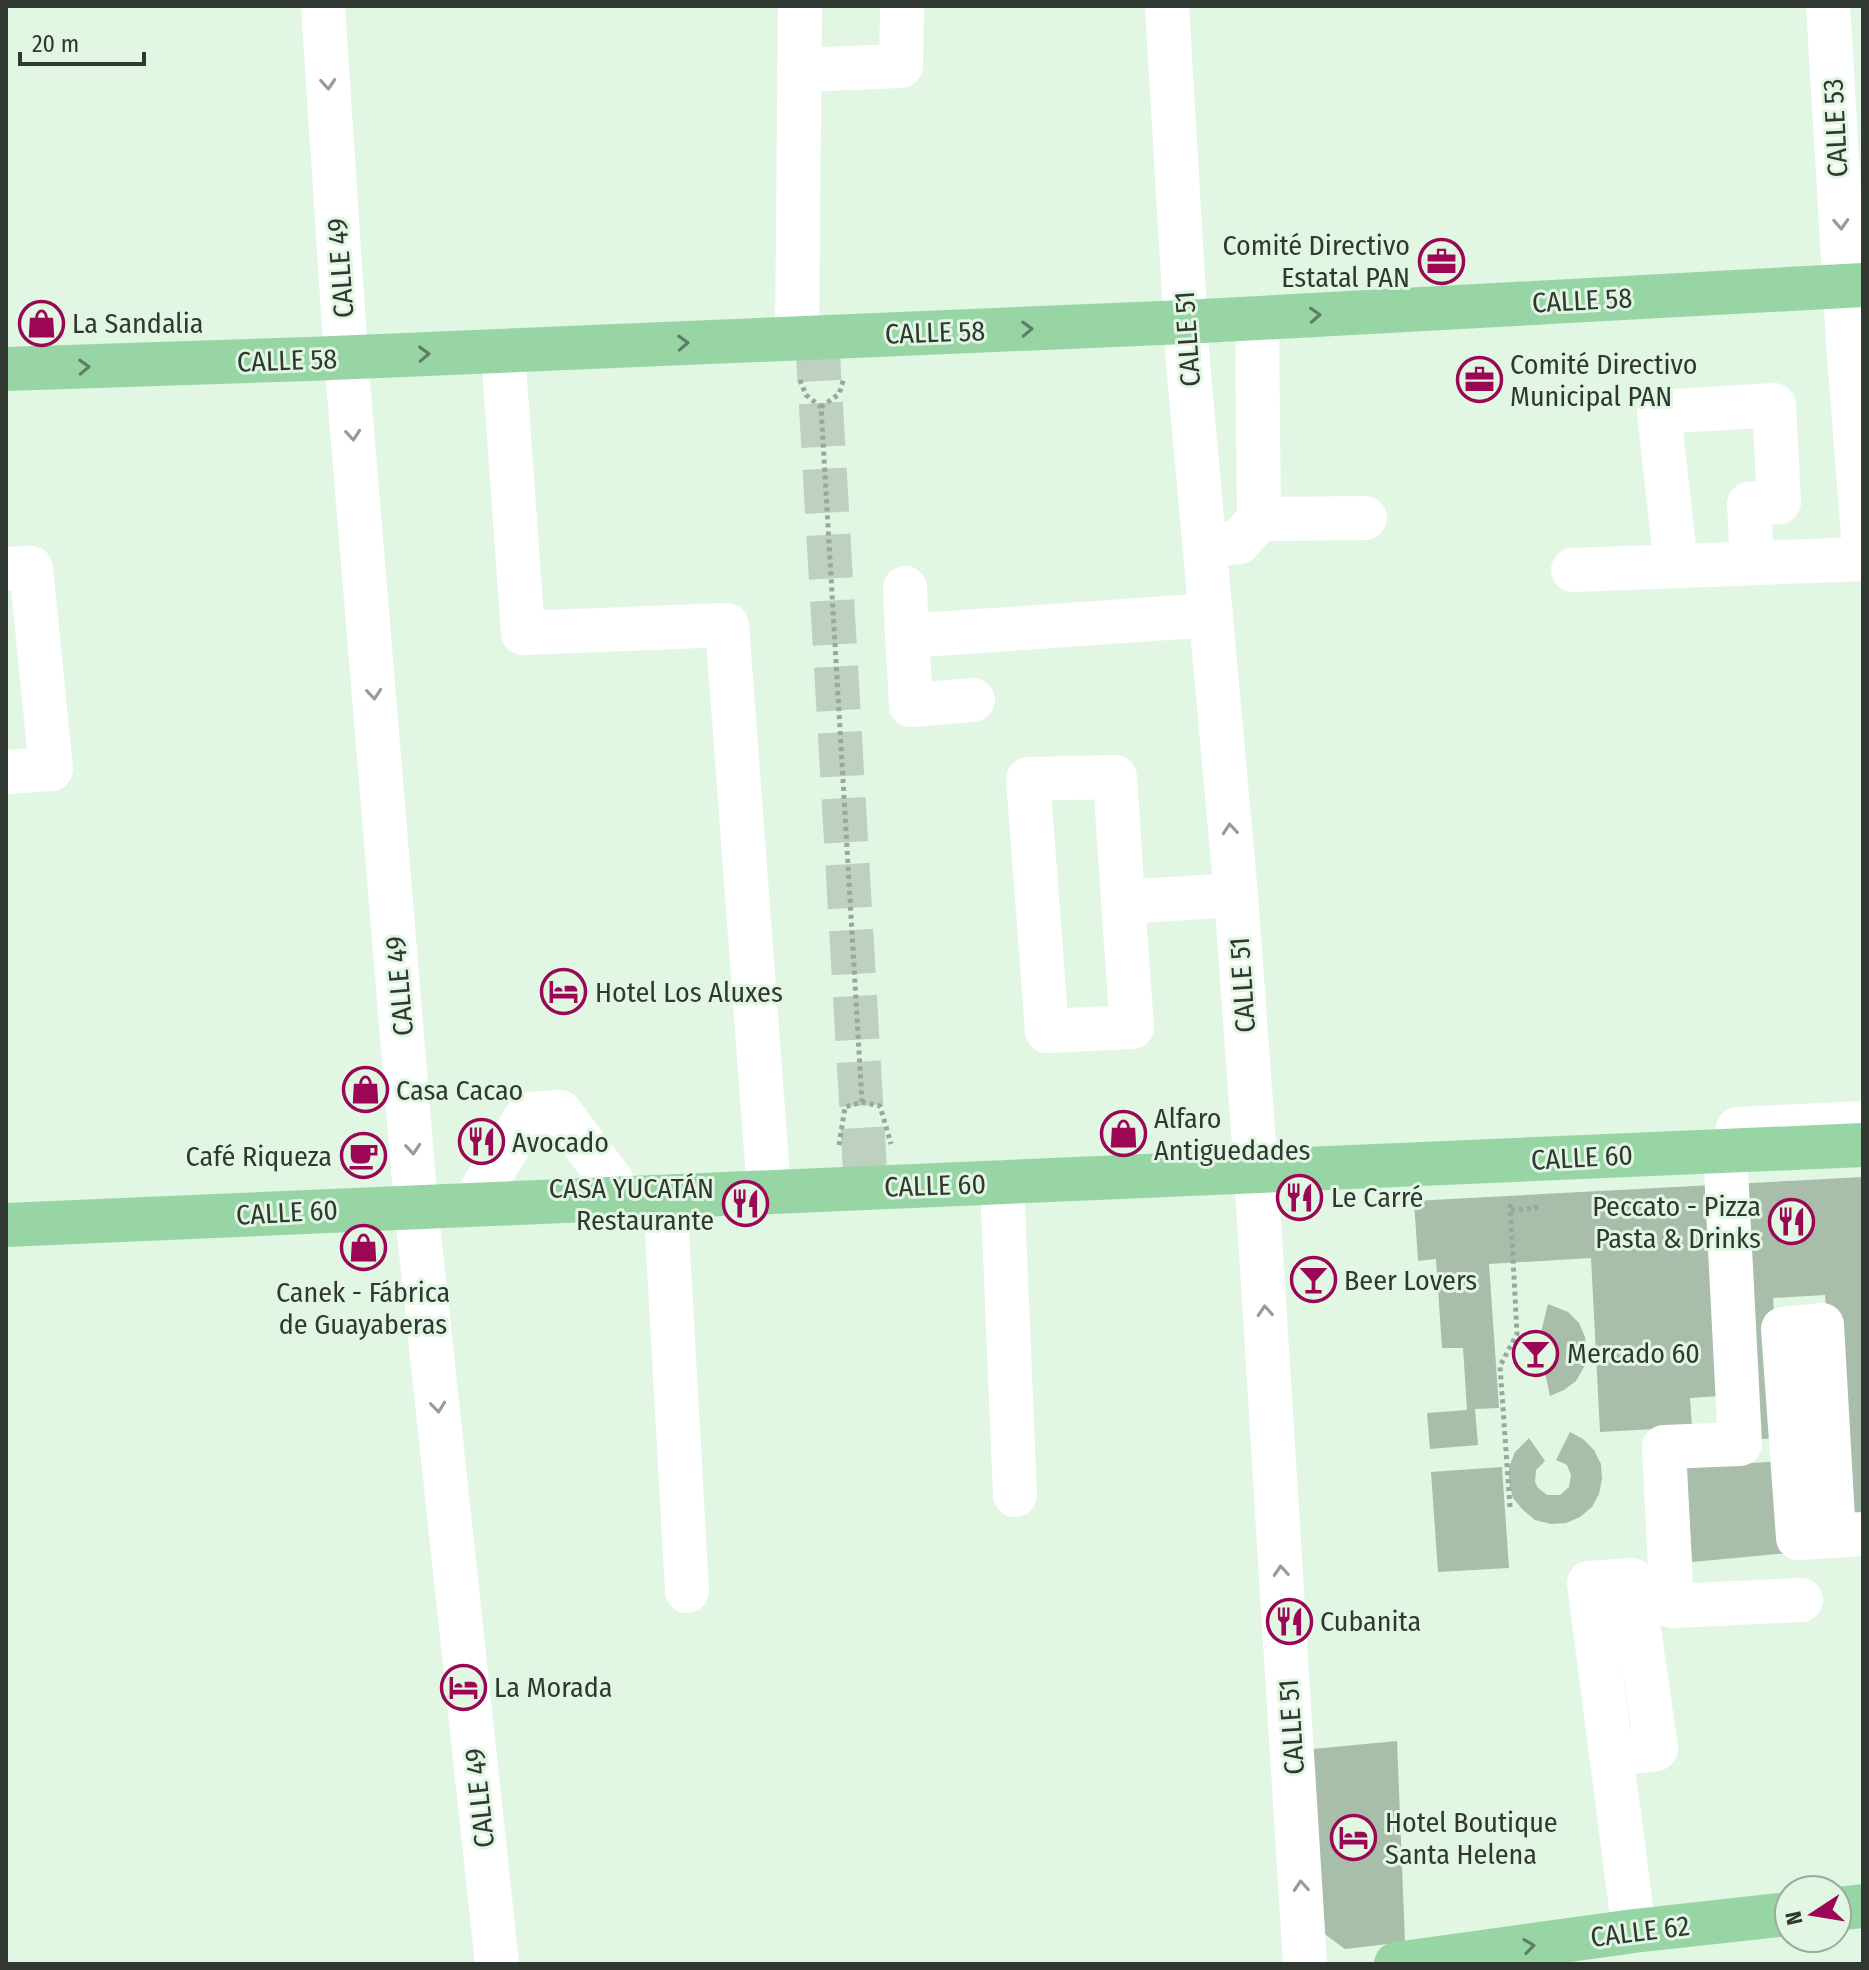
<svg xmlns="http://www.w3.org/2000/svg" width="1869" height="1970" font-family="'Fira Sans Condensed',sans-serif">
<rect width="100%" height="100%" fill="#e2f6e4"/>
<!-- building -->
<g fill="#a9bdab">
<path d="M 1863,1177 L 1863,1521 L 1841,1523 L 1825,1295 L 1773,1298 L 1782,1438 L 1747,1440 L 1719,1396 L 1690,1398 L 1692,1427 L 1600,1432 L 1591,1258 L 1489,1264 L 1499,1408 L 1475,1409 L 1478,1445 L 1430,1449 L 1427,1413 L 1467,1410 L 1463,1348 L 1442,1348 L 1436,1259 L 1418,1261 L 1414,1201 Z"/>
<path d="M 1548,1304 L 1568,1312 L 1579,1323 L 1585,1337 L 1587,1352 L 1584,1367 L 1576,1381 L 1564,1390 L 1550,1396 L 1544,1368 L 1553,1360 L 1557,1349 L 1551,1338 L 1541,1332 Z"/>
<path d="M 1570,1432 L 1583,1439 L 1594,1450 L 1601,1464 L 1602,1479 L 1599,1494 L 1592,1507 L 1580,1517 L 1566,1523 L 1551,1524 L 1535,1520 L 1523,1510 L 1513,1498 L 1509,1483 L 1509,1467 L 1515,1452 L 1529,1438 L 1545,1461 L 1536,1470 L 1535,1482 L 1538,1488 L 1547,1495 L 1560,1495 L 1569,1487 L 1571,1475 L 1567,1465 L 1556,1460 Z"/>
<path d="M 1783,1461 L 1789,1553 L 1692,1562 L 1686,1467 Z"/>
<path d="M 1502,1467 L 1509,1568 L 1438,1572 L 1431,1472 Z"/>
<path d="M 1397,1741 L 1405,1942 L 1345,1949 L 1315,1927 L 1302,1750 Z"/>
</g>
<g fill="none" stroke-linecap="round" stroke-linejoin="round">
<!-- minor-tunnel -->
<path stroke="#bed0c0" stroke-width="44" stroke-dasharray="44 22" stroke-linecap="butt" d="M 817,337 L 866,1188"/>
<!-- path -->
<g stroke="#98a89a" stroke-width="5" stroke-dasharray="4 4" stroke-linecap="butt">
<path d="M 800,380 L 806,395 L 821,407 L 862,1102"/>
<path d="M 821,407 L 839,394 L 844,378"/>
<path d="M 839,1145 L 845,1107 L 862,1102 L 880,1106 L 891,1144"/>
<path d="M 1511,1210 L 1536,1208 L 1536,1203"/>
<path d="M 1510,1507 L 1500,1366 L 1517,1334 L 1510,1201"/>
</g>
<!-- minor -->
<g stroke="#fff" stroke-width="44">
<path d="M 323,6 L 346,357 L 416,1206 L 497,1964"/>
<path d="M 1167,6 L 1188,363 L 1236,895 L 1256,1172 L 1305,1964"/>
<path d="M 1828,6 L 1848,342 L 1863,536"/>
<path d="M 799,70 L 901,66 L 902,6"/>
<path d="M 1257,318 L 1259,519"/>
<path d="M 797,338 L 800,6"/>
<path d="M 503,351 L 523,633 L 727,625 L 769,1191"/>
<path d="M 1205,545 L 1239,542 L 1259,519 L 1365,518"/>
<path d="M 1676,566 L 1659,412 L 1774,405 L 1779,502 L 1749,504 L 1752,563"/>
<path d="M 6,569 L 31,568 L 51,769 L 6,772"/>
<path d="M 1573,570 L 1863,559"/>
<path d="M 905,588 L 907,636 L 1211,615"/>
<path d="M 907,636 L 911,705 L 973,700"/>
<path d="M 1123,902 L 1132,1027 L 1047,1031 L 1028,779 L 1115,777 L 1123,902 L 1236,895"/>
<path d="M 1738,1129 L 1863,1123"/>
<path d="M 1725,1151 L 1740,1444 L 1664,1447 L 1672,1606 L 1801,1600"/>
<path d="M 1002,1182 L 1015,1495"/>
<path d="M 665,1196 L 687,1591"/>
<path d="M 473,1204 L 528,1114 L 560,1112 L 611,1180 L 619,1198"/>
<path d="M 1834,1536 L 1822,1325 L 1783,1329 L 1798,1538 L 1863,1534"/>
<path d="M 1612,1755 L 1656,1749 L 1632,1580 L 1589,1583 L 1634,1931"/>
</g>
<!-- major -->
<g stroke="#97d6a4" stroke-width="44">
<path d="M 6,369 L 309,359 L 1185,322 L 1863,285"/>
<path d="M 6,1225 L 1863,1145"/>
<path d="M 1837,1909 L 1863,1906"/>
<path d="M 1396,1964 L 1634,1931 L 1789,1914"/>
</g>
</g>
<!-- one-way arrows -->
<defs><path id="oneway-chevron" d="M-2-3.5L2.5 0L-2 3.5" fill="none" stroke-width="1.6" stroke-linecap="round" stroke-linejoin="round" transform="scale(2)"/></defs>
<g stroke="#989c98">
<use href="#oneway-chevron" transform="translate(328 84) rotate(86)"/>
<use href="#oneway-chevron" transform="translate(1841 224) rotate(87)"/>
<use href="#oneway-chevron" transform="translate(353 435) rotate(85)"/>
<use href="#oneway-chevron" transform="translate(374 694) rotate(85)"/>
<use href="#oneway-chevron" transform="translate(1230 829) rotate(-95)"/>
<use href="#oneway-chevron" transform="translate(413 1149) rotate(85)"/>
<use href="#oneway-chevron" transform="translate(1265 1311) rotate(-94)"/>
<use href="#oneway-chevron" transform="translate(438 1407) rotate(84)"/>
<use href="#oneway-chevron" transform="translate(1281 1571) rotate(-94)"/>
<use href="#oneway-chevron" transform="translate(1301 1886) rotate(-94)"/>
</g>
<g stroke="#5e7f65">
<use href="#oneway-chevron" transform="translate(1315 315) rotate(-3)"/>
<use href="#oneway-chevron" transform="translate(1027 329) rotate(-2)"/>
<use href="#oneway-chevron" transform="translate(683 343) rotate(-2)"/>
<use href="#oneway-chevron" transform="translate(424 354) rotate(-2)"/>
<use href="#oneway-chevron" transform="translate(84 367) rotate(-2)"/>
<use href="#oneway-chevron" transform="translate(1529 1946) rotate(-8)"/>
</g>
<!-- icons -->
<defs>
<symbol id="office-ring" viewBox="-11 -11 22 22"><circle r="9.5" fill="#e2f6e4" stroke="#9b0655" stroke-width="1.5"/><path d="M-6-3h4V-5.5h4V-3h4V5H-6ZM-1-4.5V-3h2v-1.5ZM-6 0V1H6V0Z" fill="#9b0655"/></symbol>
<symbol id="shop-ring" viewBox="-11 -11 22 22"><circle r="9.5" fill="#e2f6e4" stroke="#9b0655" stroke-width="1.5"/><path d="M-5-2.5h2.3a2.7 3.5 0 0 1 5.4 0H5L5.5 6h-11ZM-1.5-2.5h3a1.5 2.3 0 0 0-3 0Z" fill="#9b0655"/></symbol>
<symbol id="hotel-ring" viewBox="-11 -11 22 22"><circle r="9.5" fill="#e2f6e4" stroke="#9b0655" stroke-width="1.5"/><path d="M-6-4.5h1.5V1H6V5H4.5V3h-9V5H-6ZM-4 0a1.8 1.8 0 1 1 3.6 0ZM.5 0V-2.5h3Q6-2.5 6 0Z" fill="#9b0655"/></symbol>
<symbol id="restaurant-ring" viewBox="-11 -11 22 22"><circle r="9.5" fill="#e2f6e4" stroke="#9b0655" stroke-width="1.5"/><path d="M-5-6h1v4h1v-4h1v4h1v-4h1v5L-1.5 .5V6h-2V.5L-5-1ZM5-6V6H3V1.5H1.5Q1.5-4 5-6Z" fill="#9b0655"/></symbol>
<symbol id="cafe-ring" viewBox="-11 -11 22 22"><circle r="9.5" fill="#e2f6e4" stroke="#9b0655" stroke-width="1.5"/><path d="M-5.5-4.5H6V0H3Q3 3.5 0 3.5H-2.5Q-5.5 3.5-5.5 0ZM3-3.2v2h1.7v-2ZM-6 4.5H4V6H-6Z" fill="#9b0655"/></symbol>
<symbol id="bar-ring" viewBox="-11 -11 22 22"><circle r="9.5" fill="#e2f6e4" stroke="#9b0655" stroke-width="1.5"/><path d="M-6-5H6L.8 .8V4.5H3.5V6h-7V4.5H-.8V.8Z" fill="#9b0655"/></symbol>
</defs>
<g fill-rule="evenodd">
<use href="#office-ring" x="1416" y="236" width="51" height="51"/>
<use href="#shop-ring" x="16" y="298" width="51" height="51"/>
<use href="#office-ring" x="1454" y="354" width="51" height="51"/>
<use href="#hotel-ring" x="538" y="966" width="51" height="51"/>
<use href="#shop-ring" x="340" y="1064" width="51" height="51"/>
<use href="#shop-ring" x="1098" y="1108" width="51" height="51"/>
<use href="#restaurant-ring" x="456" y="1116" width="51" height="51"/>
<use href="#cafe-ring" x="338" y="1130" width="51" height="51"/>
<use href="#restaurant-ring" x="1274" y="1172" width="51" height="51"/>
<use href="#restaurant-ring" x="720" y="1178" width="51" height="51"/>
<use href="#restaurant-ring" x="1766" y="1196" width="51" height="51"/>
<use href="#shop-ring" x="338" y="1222" width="51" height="51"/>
<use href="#bar-ring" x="1288" y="1254" width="51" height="51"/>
<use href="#bar-ring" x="1510" y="1328" width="51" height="51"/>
<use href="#restaurant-ring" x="1264" y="1596" width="51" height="51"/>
<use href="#hotel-ring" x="438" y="1662" width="51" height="51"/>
<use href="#hotel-ring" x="1328" y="1812" width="51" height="51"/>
</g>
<g text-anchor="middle" stroke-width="6" stroke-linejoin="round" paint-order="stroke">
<!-- street labels -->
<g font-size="28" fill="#303831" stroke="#e2f6e4">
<text transform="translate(1835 128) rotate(-93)" y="10">CALLE 53</text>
<text transform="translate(340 268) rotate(-94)" y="10">CALLE 49</text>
<text transform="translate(1582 300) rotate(-3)" y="10">CALLE 58</text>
<text transform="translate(935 332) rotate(-2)" y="10">CALLE 58</text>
<text transform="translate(1187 339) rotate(-94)" y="10">CALLE 51</text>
<text transform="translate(287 360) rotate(-2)" y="10">CALLE 58</text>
<text transform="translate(1242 985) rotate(-94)" y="10">CALLE 51</text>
<text transform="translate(399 986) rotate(-95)" y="10">CALLE 49</text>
<text transform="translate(1582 1157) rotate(-3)" y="10">CALLE 60</text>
<text transform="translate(935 1185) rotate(-2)" y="10">CALLE 60</text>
<text transform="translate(287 1212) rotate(-3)" y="10">CALLE 60</text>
<text transform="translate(1291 1727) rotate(-94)" y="10">CALLE 51</text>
<text transform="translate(479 1798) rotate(-96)" y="10">CALLE 49</text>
<text transform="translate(1640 1931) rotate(-7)" y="10">CALLE 62</text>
</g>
<!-- poi labels -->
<g font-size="28" fill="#303831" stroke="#e2f6e4" text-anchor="start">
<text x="1410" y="255" text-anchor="end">Comité Directivo<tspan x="1410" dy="32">Estatal PAN</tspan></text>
<text x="72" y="333">La Sandalia</text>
<text x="1510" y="374">Comité Directivo<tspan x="1510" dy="32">Municipal PAN</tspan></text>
<text x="595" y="1002">Hotel Los Aluxes</text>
<text x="396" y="1100">Casa Cacao</text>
<text x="1154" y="1128">Alfaro<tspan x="1154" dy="32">Antiguedades</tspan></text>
<text x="512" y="1152">Avocado</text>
<text x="332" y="1166" text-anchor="end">Café Riqueza</text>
<text x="714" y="1198" text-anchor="end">CASA YUCATÁN<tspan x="714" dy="32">Restaurante</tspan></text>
<text x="1331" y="1207">Le Carré</text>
<text x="1761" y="1216" text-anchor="end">Peccato - Pizza<tspan x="1761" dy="32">Pasta &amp; Drinks</tspan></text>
<text x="1344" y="1290">Beer Lovers</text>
<text x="363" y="1302" text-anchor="middle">Canek - Fábrica<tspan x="363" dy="32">de Guayaberas</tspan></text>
<text x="1567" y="1363">Mercado 60</text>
<text x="1320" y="1631">Cubanita</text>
<text x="494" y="1697">La Morada</text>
<text x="1385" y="1832">Hotel Boutique<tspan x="1385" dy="32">Santa Helena</tspan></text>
</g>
</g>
<!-- border -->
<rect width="1869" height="1970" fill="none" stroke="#303831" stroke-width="16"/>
<!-- north arrow -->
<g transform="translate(1813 1914) rotate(258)"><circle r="38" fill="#e2f6e4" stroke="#9baa9c" stroke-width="2"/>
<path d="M0-6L14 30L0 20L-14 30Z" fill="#9b0655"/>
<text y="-12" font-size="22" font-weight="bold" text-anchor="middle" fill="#303831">N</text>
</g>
<!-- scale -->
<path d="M20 52v12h124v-12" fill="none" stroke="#303831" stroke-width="4"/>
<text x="32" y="52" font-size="24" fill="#303831" stroke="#e2f6e4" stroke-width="6" paint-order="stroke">20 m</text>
</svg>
